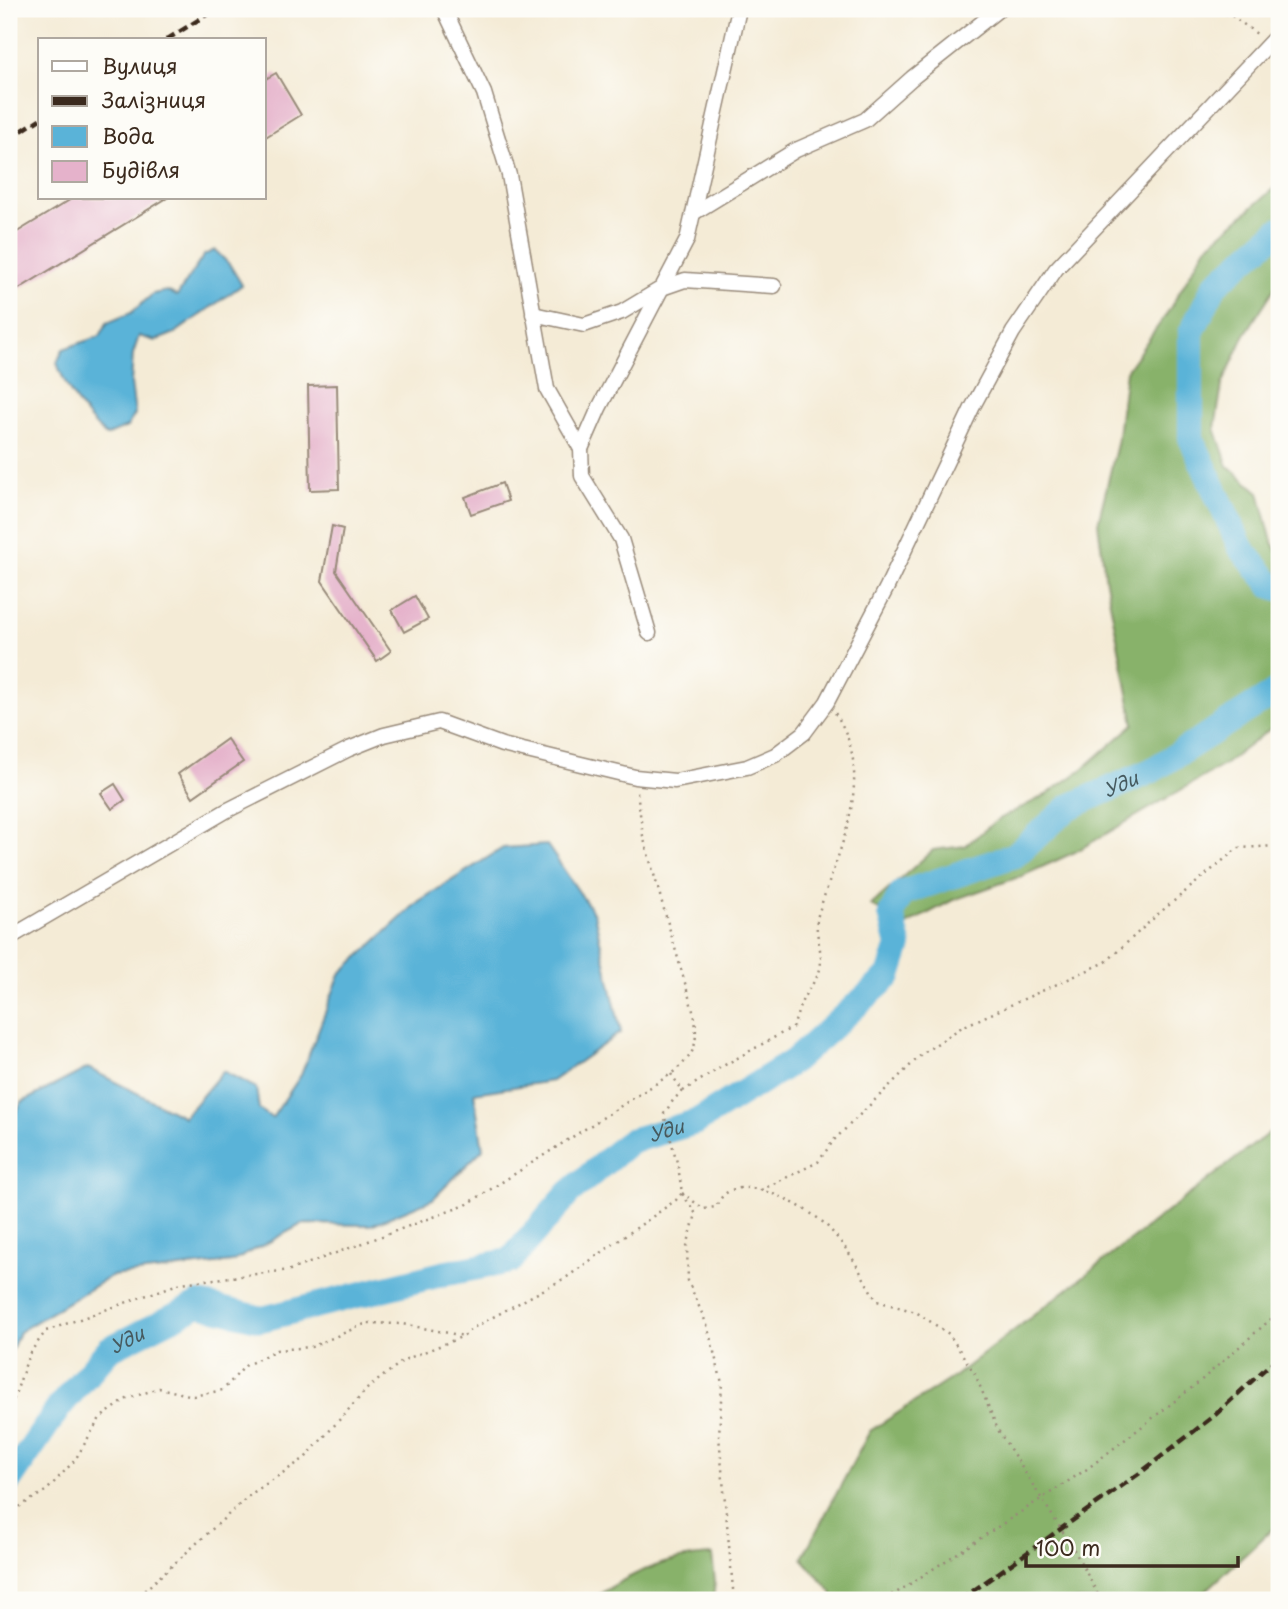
<svg xmlns="http://www.w3.org/2000/svg" width="1288" height="1609" font-family="'Playpen Sans',sans-serif">
<rect width="100%" height="100%" fill="#fdfcf7"/>
<filter id="ink" filterUnits="userSpaceOnUse"><feTurbulence type="fractalNoise" baseFrequency=".0143" numOctaves="2"/><feDisplacementMap in="SourceGraphic" scale="14" xChannelSelector="R" yChannelSelector="G"/><feConvolveMatrix kernelMatrix="1 2 1 2 8 2 1 2 1" color-interpolation-filters="sRGB"/></filter>
<filter id="wash" filterUnits="userSpaceOnUse"><feTurbulence type="fractalNoise" baseFrequency=".00686" numOctaves="4" result="noise"/><feDisplacementMap in="SourceGraphic" scale="28" xChannelSelector="R" yChannelSelector="G"/><feGaussianBlur stdDeviation="1.57" result="paint"/><feColorMatrix in="noise" values="0 0 0 0 0 0 0 0 0 0 0 0 0 0 0 0 0 1.4 0 .05"/><feComposite in="paint" operator="in"/></filter>
<g filter="url(#wash)">
<rect width="100%" height="100%" fill="#f4ebd6"/>
<!-- forest -->
<g fill="#88b26a" stroke="#626e44" stroke-width="2">
<path d="M 1279,184 L 1279,281 L 1244,336 L 1222,385 L 1215,428 L 1228,466 L 1259,492 L 1271,538 L 1279,554 L 1279,722 L 1225,764 L 1075,852 L 1022,876 L 953,900 L 906,925 L 871,905 L 933,850 L 965,846 L 997,820 L 1046,795 L 1084,768 L 1134,724 L 1106,582 L 1098,523 L 1117,444 L 1126,371 L 1166,315 L 1206,247 Z"/>
<path d="M 1279,1125 L 1279,1523 L 1196,1600 L 834,1600 L 832,1592 L 802,1558 L 870,1431 L 955,1376 Z"/>
<path d="M 712,1555 L 715,1581 L 713,1600 L 591,1600 C 629,1574 665,1557 712,1555 Z"/>
</g>
<!-- water -->
<g fill="#5ab3d8" stroke="#4a6e7b" stroke-width="2">
<path d="M 215,250 L 230,265 L 242,285 L 175,333 L 155,341 L 139,336 L 133,354 L 131,383 L 135,414 L 127,427 L 106,436 C 84,415 67,392 57,363 L 63,349 L 100,336 L 107,323 L 131,313 L 153,294 L 167,291 L 177,296 L 204,255 Z"/>
<path d="M 547,845 L 594,914 L 621,1032 L 552,1081 L 474,1093 L 483,1149 L 433,1199 L 371,1225 L 302,1224 L 232,1262 L 111,1276 L 19,1332 L 9,1357 L 9,1124 L 22,1102 L 88,1068 L 184,1117 L 223,1071 L 256,1088 L 259,1109 L 272,1118 L 301,1075 L 340,974 L 419,901 L 503,848 Z"/>
</g>
<g fill="none" stroke-linecap="round" stroke-linejoin="round">
<!-- river -->
<g stroke="#5ab3d8" stroke-width="26">
<path d="M 1279,230 L 1215,285 L 1191,333 L 1191,438 L 1241,548 L 1272,586 L 1279,588"/>
<path id="s1" d="M 9,1481 L 60,1406 L 109,1349 L 199,1304 L 262,1319 L 442,1274 L 510,1261 L 569,1193 L 630,1141 L 696,1122 L 794,1061 L 889,976 L 899,945 L 891,914 L 902,893 L 1015,855 L 1069,807 L 1151,771 L 1279,690"/>
</g>
</g>
<g id="blocks">
<!-- building -->
<g fill="#e5b2cb">
<path d="M 276,73 L 301,115 L 264,138 L 264,80 Z"/>
<path d="M 73,198 L 167,198 L 9,295 L 9,237 Z"/>
<path d="M 337,385 L 339,489 L 310,490 L 308,386 Z"/>
<path d="M 502,483 L 508,501 L 471,514 L 465,497 Z"/>
<path d="M 332,526 L 343,529 L 336,571 L 391,651 L 377,661 L 322,581 Z"/>
<path d="M 415,596 L 428,619 L 404,632 L 392,610 Z"/>
<path d="M 227,739 L 243,762 L 193,797 L 178,774 Z"/>
<path d="M 115,784 L 125,800 L 112,809 L 101,793 Z"/>
</g>
</g>
</g>
<g filter="url(#ink)">
<use href="#blocks" fill-opacity="0" stroke="#988a7a" stroke-width="2"/>
<g fill="none" stroke-linecap="round" stroke-linejoin="round">
<defs>
<g id="street">
<path d="M 444,9 L 484,93 L 509,175 L 547,389 L 581,449"/>
<path d="M 695,212 L 796,150 L 865,120 L 912,78 L 999,9"/>
<path d="M 533,314 L 584,325 L 622,312 L 662,288 L 685,280 L 774,286"/>
<path d="M 649,633 L 621,539 L 582,476 L 581,449 L 599,408 L 687,240 L 739,9"/>
<path d="M 9,938 L 226,811 L 349,749 L 384,735 L 439,722 L 502,745 L 635,777 L 675,781 L 747,767 L 775,755 L 804,733 L 827,702 L 887,587 L 972,408 L 1013,332 L 1056,269 L 1279,33"/>
</g>
</defs>
<!-- street casing -->
<use href="#street" stroke="#988a7a" stroke-width="17"/>
<!-- path -->
<g stroke="#988a7a" stroke-width="2.5" stroke-dasharray="2 5" stroke-linecap="butt">
<path d="M 1212,9 L 1232,16 L 1257,34"/>
<path d="M 671,1074 L 683,1091 L 674,1099 L 664,1114 L 666,1122 L 678,1166 L 682,1193 L 696,1214 L 687,1246 L 688,1281 L 707,1325 L 722,1383 L 719,1436 L 734,1600"/>
<path d="M 683,1091 L 723,1066 L 793,1027 C 797,1017 799,1006 804,997 C 809,988 818,978 820,969 C 824,951 813,932 818,915 C 838,850 878,777 835,713"/>
<path d="M 761,1190 L 818,1162 L 834,1140 L 923,1053 L 962,1027 L 1106,962 L 1157,915 L 1238,848 L 1279,846"/>
<path d="M 682,1193 L 704,1209 L 715,1207 C 718,1203 721,1197 725,1194 C 748,1174 807,1208 825,1224 C 832,1231 840,1241 846,1249 C 858,1265 866,1284 877,1301 L 916,1312 L 949,1334 L 975,1374 L 998,1430 L 1073,1548 L 1101,1600"/>
<path d="M 9,1413 L 29,1354 L 46,1331 L 181,1283 L 290,1270 L 466,1205 L 671,1074 C 694,1055 698,1048 695,1018 L 643,836 L 637,791"/>
<path d="M 9,1516 L 14,1510 L 47,1490 L 75,1460 L 100,1418 L 127,1399 L 159,1388 L 193,1396 L 223,1390 L 245,1366 L 276,1350 L 311,1347 L 367,1323 L 402,1324 L 464,1336"/>
<path d="M 134,1600 L 251,1494 L 305,1458 L 368,1388 L 404,1360 L 464,1336 L 471,1329 L 567,1277 L 676,1200 L 682,1193"/>
<path d="M 878,1600 L 896,1593 L 1087,1469 L 1198,1383 L 1279,1312"/>
</g>
<!-- street -->
<use href="#street" stroke="#fff" stroke-width="14"/>
<!-- rail -->
<g stroke="#3b2a1e" stroke-width="4.5" stroke-dasharray="10 5" stroke-linecap="butt">
<path d="M 166,40 L 216,9"/>
<path d="M 9,139 L 40,119"/>
<path d="M 960,1600 L 1140,1473 L 1215,1415 L 1279,1356"/>
</g>
</g>
</g>
<g text-anchor="middle" stroke-width="5" stroke-linejoin="round" paint-order="stroke">
<!-- water labels -->
<g font-size="19" font-style="italic" fill="#465a5f" stroke="#fdfcf7">
<text dy="7" stroke="none"><textPath href="#s1" startOffset="1404">Уди</textPath></text>
<text dy="7" stroke="none"><textPath href="#s1" startOffset="794">Уди</textPath></text>
<text dy="7" stroke="none"><textPath href="#s1" startOffset="186">Уди</textPath></text>
</g>
</g>
<!-- margin -->
<rect width="1288" height="1609" fill="none" stroke="#fdfcf7" stroke-width="35"/>
<!-- legend -->
<rect x="38" y="38" width="228" height="161" fill="#fdfcf7" stroke="#afa8a0" stroke-width="2"/>
<rect x="52" y="61" width="35" height="10" fill="#ffffff" stroke="#afa8a0" stroke-width="2"/>
<text x="102" y="74" font-size="21" fill="#3b2a1e">Вулиця</text>
<rect x="52" y="96" width="35" height="10" fill="#3b2a1e" stroke="#afa8a0" stroke-width="2"/>
<text x="102" y="108" font-size="21" fill="#3b2a1e">Залізниця</text>
<rect x="52" y="126" width="35" height="21" fill="#5ab3d8" stroke="#afa8a0" stroke-width="2"/>
<text x="102" y="144" font-size="21" fill="#3b2a1e">Вода</text>
<rect x="52" y="161" width="35" height="21" fill="#e5b2cb" stroke="#afa8a0" stroke-width="2"/>
<text x="102" y="178" font-size="21" fill="#3b2a1e">Будівля</text>
<!-- scale -->
<path d="M1026 1556v10h212v-10" fill="none" stroke="#3b2a1e" stroke-width="3.5"/>
<text x="1036" y="1556" font-size="21" fill="#3b2a1e" stroke="#fdfcf7" stroke-width="5" paint-order="stroke">100 m</text>
</svg>
